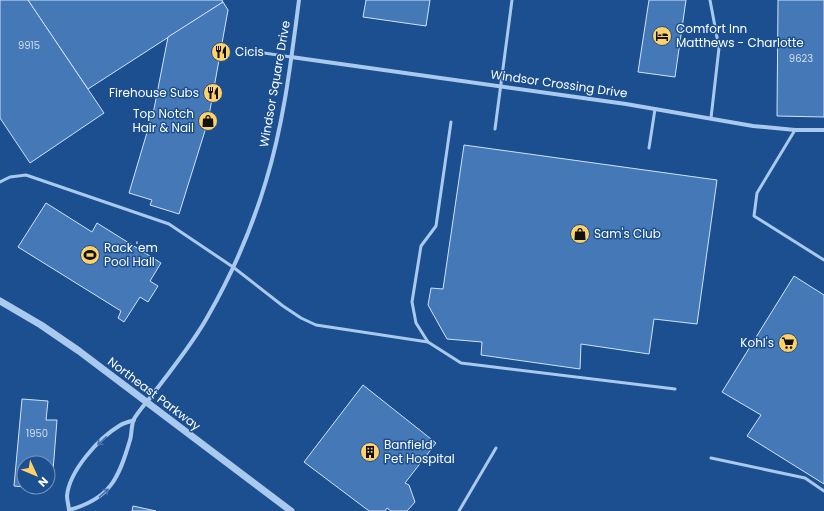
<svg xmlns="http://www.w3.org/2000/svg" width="824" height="511" font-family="Poppins,sans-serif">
<rect width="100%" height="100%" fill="#1b4f8f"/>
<!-- building -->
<g fill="#4478b7" stroke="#cfe3fa">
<path d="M 0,0 L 28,0 L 104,113 L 30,163 L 0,118 Z"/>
<path d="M 28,0 L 222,0 L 223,2 L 88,89 Z"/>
<path d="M 366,0 L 430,0 L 426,26 L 363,17 Z"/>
<path d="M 649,0 L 686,0 L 675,77 L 638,72 Z"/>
<path d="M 778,0 L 824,0 L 824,117 L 777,116 Z"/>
<path d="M 223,2 L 228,10 L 208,121 L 179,214 L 150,205 L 152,200 L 129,193 L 154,109 L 168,37 Z"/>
<path d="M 464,145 L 717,180 L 697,324 L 654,319 L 649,354 L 581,344 L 580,369 L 481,355 L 482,342 L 447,339 L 428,305 L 431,288 L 443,289 Z"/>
<path d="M 46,203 L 92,232 L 97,223 L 161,263 L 150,281 L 158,286 L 148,302 L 140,297 L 124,322 L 118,318 L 121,311 L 18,247 Z"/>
<path d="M 794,276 L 824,295 L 824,484 L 747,436 L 761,415 L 722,392 Z"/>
<path d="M 363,385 L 436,443 L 405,483 L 409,485 L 415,502 L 407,511 L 391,511 L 387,508 L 385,511 L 369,511 L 304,462 Z"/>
<path d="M 22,399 L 48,401 L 46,420 L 57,420 L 53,471 L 48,470 L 48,463 L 24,463 L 24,487 L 14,486 Z"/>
<path d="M 133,506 L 156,511 L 132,511 Z"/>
</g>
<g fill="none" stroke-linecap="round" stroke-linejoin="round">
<!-- service -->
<g stroke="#a9c9ee" stroke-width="3">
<path d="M 710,0 L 719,48 L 711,118"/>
<path d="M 243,50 L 291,57"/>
<path d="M 451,122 L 436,226 L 421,246 L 412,302 L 416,323 L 428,342 L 461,363 L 675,389"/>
<path d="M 495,129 L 512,0"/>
<path d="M 795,130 L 757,193 L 754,216 L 824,260"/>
<path d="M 649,148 L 655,109"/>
<path d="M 0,182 L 10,177 L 26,175 L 169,224 L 233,267 L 283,306 L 301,318 L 316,325 L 428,342"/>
<path d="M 711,458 L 805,478 L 824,491"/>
<path d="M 459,511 L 496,448"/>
</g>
<!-- minor -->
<g stroke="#a9c9ee" stroke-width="4">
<path d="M 291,57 L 626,104 L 753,126 L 795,130 L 824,130"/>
<path d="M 69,510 C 110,499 119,478 130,440 C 132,434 131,425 134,419 C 140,409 149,400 156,390 C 174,366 193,343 208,316 C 232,274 252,228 266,181 C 284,122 291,61 299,0"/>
<path d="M 69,511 C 69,506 67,501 67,496 C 69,471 99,438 119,426 C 123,423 129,422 134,420"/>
</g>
<!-- tertiary -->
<path stroke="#a9c9ee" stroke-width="7" d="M 0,301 L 41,325 L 79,351 L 291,511"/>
</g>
<!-- one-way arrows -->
<defs><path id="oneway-shaft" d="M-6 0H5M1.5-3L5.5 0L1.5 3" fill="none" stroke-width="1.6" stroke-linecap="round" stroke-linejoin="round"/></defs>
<g stroke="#4674ac">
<use href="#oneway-shaft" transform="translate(102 441) rotate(137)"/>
<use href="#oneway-shaft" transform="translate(104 493) rotate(-41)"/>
</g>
<!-- icons -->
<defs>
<symbol id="hotel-disc" viewBox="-11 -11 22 22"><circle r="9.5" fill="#ffd166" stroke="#1b4f8f"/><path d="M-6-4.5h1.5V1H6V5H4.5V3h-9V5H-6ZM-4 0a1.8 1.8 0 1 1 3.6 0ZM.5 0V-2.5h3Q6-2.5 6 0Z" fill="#111"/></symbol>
<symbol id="restaurant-disc" viewBox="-11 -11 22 22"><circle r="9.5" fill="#ffd166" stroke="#1b4f8f"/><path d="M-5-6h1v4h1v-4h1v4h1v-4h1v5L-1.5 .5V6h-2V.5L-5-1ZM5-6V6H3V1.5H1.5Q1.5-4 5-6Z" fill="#111"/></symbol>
<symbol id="shop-disc" viewBox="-11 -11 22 22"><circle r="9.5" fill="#ffd166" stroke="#1b4f8f"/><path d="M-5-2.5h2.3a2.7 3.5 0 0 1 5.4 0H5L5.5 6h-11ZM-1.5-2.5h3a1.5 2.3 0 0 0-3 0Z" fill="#111"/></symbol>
<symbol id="stadium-disc" viewBox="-11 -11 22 22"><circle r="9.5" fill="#ffd166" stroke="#1b4f8f"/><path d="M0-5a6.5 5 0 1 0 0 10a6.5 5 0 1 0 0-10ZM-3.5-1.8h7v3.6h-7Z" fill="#111"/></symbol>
<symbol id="supermarket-disc" viewBox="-11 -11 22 22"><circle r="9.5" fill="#ffd166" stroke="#1b4f8f"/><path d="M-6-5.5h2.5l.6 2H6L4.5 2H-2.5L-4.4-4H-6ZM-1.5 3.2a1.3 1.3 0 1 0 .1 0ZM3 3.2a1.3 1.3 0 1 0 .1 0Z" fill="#111"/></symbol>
<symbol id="building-disc" viewBox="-11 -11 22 22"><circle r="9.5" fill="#ffd166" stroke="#1b4f8f"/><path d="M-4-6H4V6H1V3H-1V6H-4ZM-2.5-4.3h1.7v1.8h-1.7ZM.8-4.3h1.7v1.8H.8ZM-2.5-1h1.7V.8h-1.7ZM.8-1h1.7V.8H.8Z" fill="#111"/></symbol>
</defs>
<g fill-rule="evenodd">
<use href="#hotel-disc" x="651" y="25" width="22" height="22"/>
<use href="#restaurant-disc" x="210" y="41" width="22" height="22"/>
<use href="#restaurant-disc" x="202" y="82" width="22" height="22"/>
<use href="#shop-disc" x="197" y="110" width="22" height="22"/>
<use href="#shop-disc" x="569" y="223" width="22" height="22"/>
<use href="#stadium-disc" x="79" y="244" width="22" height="22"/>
<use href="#supermarket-disc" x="777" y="332" width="22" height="22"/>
<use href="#building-disc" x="359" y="441" width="22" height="22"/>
</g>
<g text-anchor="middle" stroke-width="3" stroke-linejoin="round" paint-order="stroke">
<!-- number labels -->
<g font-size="10" fill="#d0dded">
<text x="29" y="49">9915</text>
<text x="801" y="62">9623</text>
<text x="37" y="437">1950</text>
</g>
<!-- poi labels -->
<g font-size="12" fill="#fff" stroke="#1b4f8f" text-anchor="start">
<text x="676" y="33">Comfort Inn<tspan x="676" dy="14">Matthews - Charlotte</tspan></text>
<text x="235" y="56">Cicis</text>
<text x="199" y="97" text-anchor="end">Firehouse Subs</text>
<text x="194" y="118" text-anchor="end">Top Notch<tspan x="194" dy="14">Hair &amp; Nail</tspan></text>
<text x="594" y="238">Sam's Club</text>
<text x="104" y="252">Rack 'em<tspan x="104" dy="14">Pool Hall</tspan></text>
<text x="774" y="347" text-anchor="end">Kohl's</text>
<text x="384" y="449">Banfield<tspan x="384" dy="14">Pet Hospital</tspan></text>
</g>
<!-- street labels -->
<g font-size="12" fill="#fff" stroke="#1b4f8f">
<text transform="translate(275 84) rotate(-80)" y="4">Windsor Square Drive</text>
<text transform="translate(559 84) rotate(8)" y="4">Windsor Crossing Drive</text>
<text transform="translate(154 394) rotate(37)" y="4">Northeast Parkway</text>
</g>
</g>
<!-- north arrow -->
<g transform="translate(36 475) rotate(134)"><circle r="19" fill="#1b4f8f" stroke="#7695bc"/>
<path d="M0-3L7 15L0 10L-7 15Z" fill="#ffd166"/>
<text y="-6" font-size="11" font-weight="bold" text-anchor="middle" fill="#ffffff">N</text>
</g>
</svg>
